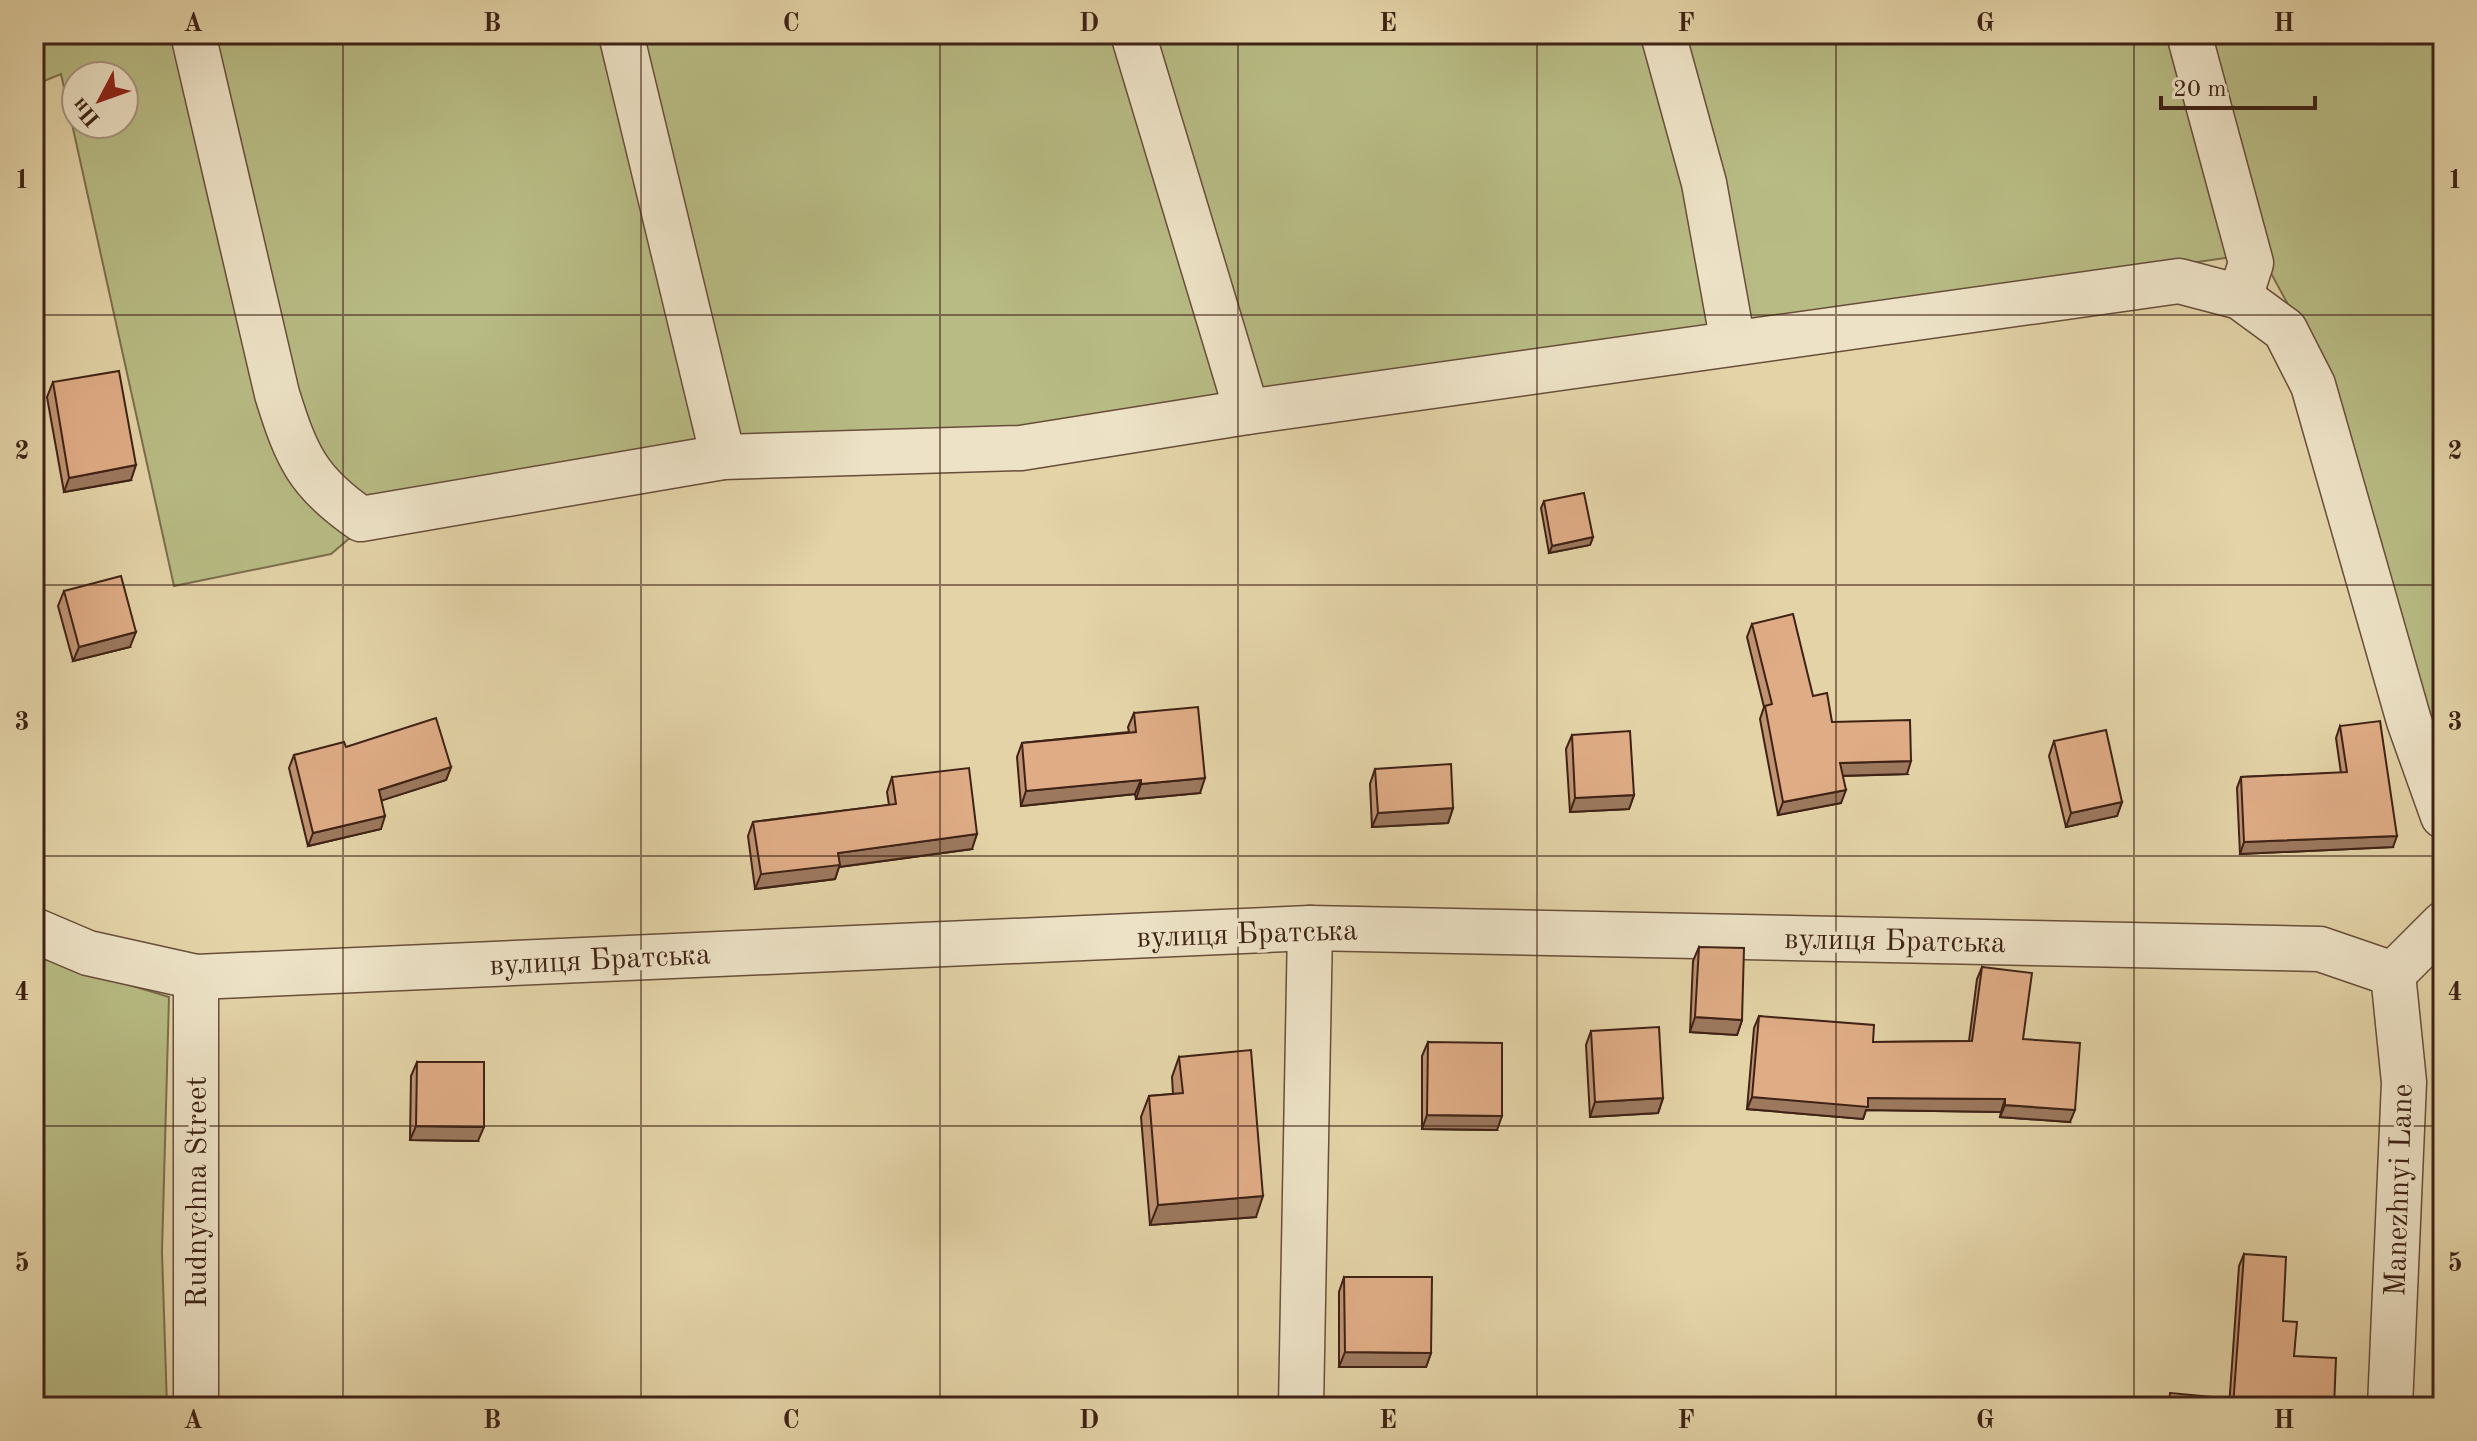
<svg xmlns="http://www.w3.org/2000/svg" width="2477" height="1441" font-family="'Old Standard TT',serif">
<rect width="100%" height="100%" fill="#e3d3a7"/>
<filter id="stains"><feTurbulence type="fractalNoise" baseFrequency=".0025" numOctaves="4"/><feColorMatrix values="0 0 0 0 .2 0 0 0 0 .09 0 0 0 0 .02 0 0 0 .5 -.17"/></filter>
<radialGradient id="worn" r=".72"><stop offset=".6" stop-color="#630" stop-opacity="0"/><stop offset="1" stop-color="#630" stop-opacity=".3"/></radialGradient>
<!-- green -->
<g fill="#b8bb84" stroke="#7c6e4d" stroke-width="2" fill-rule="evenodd">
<path d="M 34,34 L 2443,34 L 2443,757 L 2291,310 L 2260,253 L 1018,432 L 406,490 L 331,554 L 174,586 L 61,74 L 34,85 ZM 76,76 L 124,76 L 124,124 L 76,124 Z"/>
<path d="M 34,956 L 169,997 L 162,1252 L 167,1407 L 34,1407 Z"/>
</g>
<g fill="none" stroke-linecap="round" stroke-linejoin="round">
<defs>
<g id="minor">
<path d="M 193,34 L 277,394 C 296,455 307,482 361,519 L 723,457 L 1021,448 L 1247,412 L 2179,281 L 2240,297 L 2285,330 L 2313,385 L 2409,721 L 2443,816"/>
<path d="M 621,34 L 723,457"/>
<path d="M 1133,34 L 1247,412"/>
<path d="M 1663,34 L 1704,183 L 1733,343"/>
<path d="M 2189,34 L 2251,263 L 2240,297"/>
<path d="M 34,930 L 88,953 L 196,977 L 1310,928 L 2320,949 L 2393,974 L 2443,924"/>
<path d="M 196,1407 L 196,977"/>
<path d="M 1301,1407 L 1310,928"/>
<path d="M 2390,1407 L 2404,1082 L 2393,974"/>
</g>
</defs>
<!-- minor casing -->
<use href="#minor" stroke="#684e3a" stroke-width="47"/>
<!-- minor -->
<use href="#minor" stroke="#ede2c6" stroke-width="44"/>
</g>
<!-- wall -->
<g fill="#c09473" stroke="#3f2216" stroke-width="2">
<path d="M 53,382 L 131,480 L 64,492 L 47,397 Z"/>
<path d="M 1544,501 L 1593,537 L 1590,545 L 1549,553 L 1541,508 Z"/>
<path d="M 64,591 L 130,647 L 73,661 L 58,606 Z"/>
<path d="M 1752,624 L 1832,722 L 1907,774 L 1843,776 L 1841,803 L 1778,815 L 1760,719 L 1764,707 L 1747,637 Z"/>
<path d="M 1134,713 L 1200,793 L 1136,799 L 1135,794 L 1021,806 L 1017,757 L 1022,743 L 1129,732 L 1128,727 Z"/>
<path d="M 2340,726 L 2393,847 L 2240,854 L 2237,788 L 2241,777 L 2341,773 L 2336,738 Z"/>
<path d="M 1572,735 L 1634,795 L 1629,809 L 1570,812 L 1566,749 Z"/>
<path d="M 2054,741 L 2122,802 L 2117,816 L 2066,827 L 2049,756 Z"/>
<path d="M 346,747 L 451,767 L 446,780 L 382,800 L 381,829 L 308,846 L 289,768 L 294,755 Z"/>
<path d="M 1375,769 L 1453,808 L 1448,823 L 1372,827 L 1370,784 Z"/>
<path d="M 892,777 L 972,849 L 839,867 L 835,879 L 755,889 L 748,836 L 753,822 L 889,805 L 887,792 Z"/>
<path d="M 1699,947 L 1742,1020 L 1737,1035 L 1690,1032 L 1693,961 Z"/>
<path d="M 1982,967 L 2070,1122 L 2000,1117 L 2001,1112 L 1866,1110 L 1863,1119 L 1747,1109 L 1754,1028 L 1759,1016 L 1873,1042 L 1969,1041 L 1977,979 Z"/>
<path d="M 1591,1031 L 1663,1098 L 1658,1113 L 1590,1117 L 1586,1045 Z"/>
<path d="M 1428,1042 L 1497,1130 L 1422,1129 L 1422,1056 Z"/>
<path d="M 1179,1057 L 1256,1217 L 1150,1225 L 1141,1117 L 1149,1096 L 1173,1094 L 1172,1077 Z"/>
<path d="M 417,1062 L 478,1141 L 410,1140 L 411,1076 Z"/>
<path d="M 2244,1254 L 2283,1321 L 2294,1356 L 2334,1407 L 2229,1407 L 2239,1266 Z"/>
<path d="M 1344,1277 L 1431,1353 L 1426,1367 L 1339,1367 L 1339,1292 Z"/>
</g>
<!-- shaded-wall -->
<g fill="#9c785e" stroke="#3f2216" stroke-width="2">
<path d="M 136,465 L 131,480 L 64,492 L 69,478 Z"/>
<path d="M 1593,537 L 1590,545 L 1549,553 L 1552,546 Z"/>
<path d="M 136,632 L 130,647 L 73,661 L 79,647 Z"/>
<path d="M 1911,761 L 1907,774 L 1836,776 L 1840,763 Z"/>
<path d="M 451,767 L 446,780 L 374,803 L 379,790 Z"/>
<path d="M 1205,778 L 1200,793 L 1136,799 L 1141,784 Z"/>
<path d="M 1141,780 L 1135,794 L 1021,806 L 1026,791 Z"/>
<path d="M 1846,790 L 1841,803 L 1778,815 L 1783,802 Z"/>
<path d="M 1634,795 L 1629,809 L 1570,812 L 1575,798 Z"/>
<path d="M 2122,802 L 2117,816 L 2066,827 L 2071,813 Z"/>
<path d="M 1453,808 L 1448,823 L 1372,827 L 1378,813 Z"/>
<path d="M 385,816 L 381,829 L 308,846 L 313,833 Z"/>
<path d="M 977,834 L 972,849 L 839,867 L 835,879 L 755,889 L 761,874 L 838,853 Z"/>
<path d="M 2397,836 L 2393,847 L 2240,854 L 2244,842 Z"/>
<path d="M 1695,1017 L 1742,1020 L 1737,1035 L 1690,1032 Z"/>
<path d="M 1752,1097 L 1868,1098 L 2005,1099 L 2001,1112 L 1866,1110 L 1863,1119 L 1747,1109 Z"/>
<path d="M 1663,1098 L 1658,1113 L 1590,1117 L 1595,1102 Z"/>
<path d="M 2005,1105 L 2075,1110 L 2070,1122 L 2000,1117 Z"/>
<path d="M 1427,1115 L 1502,1116 L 1497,1130 L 1422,1129 Z"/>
<path d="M 416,1126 L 484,1127 L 478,1141 L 410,1140 Z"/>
<path d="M 1263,1196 L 1256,1217 L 1150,1225 L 1158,1205 Z"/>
<path d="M 1345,1352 L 1431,1353 L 1426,1367 L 1339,1367 Z"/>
</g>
<!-- building -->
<g fill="#dfac86" stroke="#3f2216" stroke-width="2">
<path d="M 119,371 L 136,465 L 69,478 L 53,382 Z"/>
<path d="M 1584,493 L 1593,537 L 1552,546 L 1544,501 Z"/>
<path d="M 121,576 L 136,632 L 79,647 L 64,591 Z"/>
<path d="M 1793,614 L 1813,696 L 1827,693 L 1832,722 L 1910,720 L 1911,761 L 1840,763 L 1846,790 L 1783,802 L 1765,706 L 1772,704 L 1752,624 Z"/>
<path d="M 1198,707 L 1205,778 L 1141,784 L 1141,780 L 1026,791 L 1022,743 L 1136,732 L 1134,713 Z"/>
<path d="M 436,718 L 451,767 L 379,790 L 385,816 L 313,833 L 294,755 L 344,742 L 346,747 Z"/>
<path d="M 2380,721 L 2397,836 L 2244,842 L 2241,777 L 2347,772 L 2340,726 Z"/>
<path d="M 2106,730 L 2122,802 L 2071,813 L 2054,741 Z"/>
<path d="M 1630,731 L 1634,795 L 1575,798 L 1572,735 Z"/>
<path d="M 1451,764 L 1453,808 L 1378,813 L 1375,769 Z"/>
<path d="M 969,768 L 977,834 L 838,853 L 840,865 L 761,874 L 753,822 L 896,804 L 892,777 Z"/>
<path d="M 1699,947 L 1744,948 L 1742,1020 L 1695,1017 Z"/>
<path d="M 1982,967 L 2032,973 L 2023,1039 L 2080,1043 L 2075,1110 L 2005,1105 L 2005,1099 L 1868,1098 L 1868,1107 L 1752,1097 L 1759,1016 L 1874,1025 L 1873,1042 L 1972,1041 Z"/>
<path d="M 1659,1027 L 1663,1098 L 1595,1102 L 1591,1031 Z"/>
<path d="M 1428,1042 L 1502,1043 L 1502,1116 L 1427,1115 Z"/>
<path d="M 1251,1050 L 1263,1196 L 1158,1205 L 1149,1096 L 1183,1093 L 1179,1057 Z"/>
<path d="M 417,1062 L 484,1062 L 484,1127 L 416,1126 Z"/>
<path d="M 2244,1254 L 2286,1257 L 2283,1321 L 2297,1322 L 2294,1356 L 2336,1358 L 2334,1407 L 2233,1407 Z"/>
<path d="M 1344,1277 L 1432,1277 L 1431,1353 L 1345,1352 Z"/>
<path d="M 2170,1393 L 2222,1398 L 2221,1407 L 2169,1407 Z"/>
</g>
<!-- grid -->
<path fill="none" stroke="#3f2216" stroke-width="2" stroke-opacity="0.55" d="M 343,34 L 343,1407M 641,34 L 641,1407M 940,34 L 940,1407M 1238,34 L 1238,1407M 1537,34 L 1537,1407M 1836,34 L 1836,1407M 2134,34 L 2134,1407M 34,315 L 2443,315M 34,585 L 2443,585M 34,856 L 2443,856M 34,1126 L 2443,1126"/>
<g text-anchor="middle" stroke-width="7" stroke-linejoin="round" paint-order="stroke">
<!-- street labels -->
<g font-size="30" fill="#3f2216" stroke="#ede2c6">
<text transform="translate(1247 933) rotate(-2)" y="10">вулиця Братська</text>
<text transform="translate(1895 940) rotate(1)" y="10">вулиця Братська</text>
<text transform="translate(600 959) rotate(-3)" y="10">вулиця Братська</text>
<text transform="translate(2398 1190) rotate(-88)" y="10">Manezhnyi Lane</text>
<text transform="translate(196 1192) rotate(-90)" y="10">Rudnychna Street</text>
</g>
</g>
<!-- margin -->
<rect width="2477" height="1441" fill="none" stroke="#e3d3a7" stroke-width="88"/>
<!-- north arrow -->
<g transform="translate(100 100) rotate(229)"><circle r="38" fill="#ede2c6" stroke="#a79580" stroke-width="2"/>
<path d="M0-6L14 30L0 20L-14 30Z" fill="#8f2418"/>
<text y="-12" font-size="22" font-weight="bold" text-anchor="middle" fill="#3f2216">Пн</text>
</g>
<!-- scale -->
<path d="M2161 96v12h154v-12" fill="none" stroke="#3f2216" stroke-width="4"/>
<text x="2173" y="96" font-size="24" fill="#3f2216" stroke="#ede2c6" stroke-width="6" paint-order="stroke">20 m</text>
<rect x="44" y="44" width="2389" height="1353" fill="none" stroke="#3f2216" stroke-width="3"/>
<g font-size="26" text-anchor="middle" font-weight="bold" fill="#3f2216">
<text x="193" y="31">A</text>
<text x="492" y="31">B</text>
<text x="791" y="31">C</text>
<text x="1089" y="31">D</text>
<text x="1388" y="31">E</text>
<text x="1686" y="31">F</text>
<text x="1985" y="31">G</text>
<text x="2284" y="31">H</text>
<text x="22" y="188">1</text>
<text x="2455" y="188">1</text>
<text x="22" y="459">2</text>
<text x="2455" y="459">2</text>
<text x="22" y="730">3</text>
<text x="2455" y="730">3</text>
<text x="22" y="1000">4</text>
<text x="2455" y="1000">4</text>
<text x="22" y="1271">5</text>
<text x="2455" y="1271">5</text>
<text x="193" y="1428">A</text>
<text x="492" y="1428">B</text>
<text x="791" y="1428">C</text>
<text x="1089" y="1428">D</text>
<text x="1388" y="1428">E</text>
<text x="1686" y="1428">F</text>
<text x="1985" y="1428">G</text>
<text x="2284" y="1428">H</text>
</g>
<rect width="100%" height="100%" filter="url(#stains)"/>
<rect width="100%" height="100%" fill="url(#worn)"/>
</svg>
